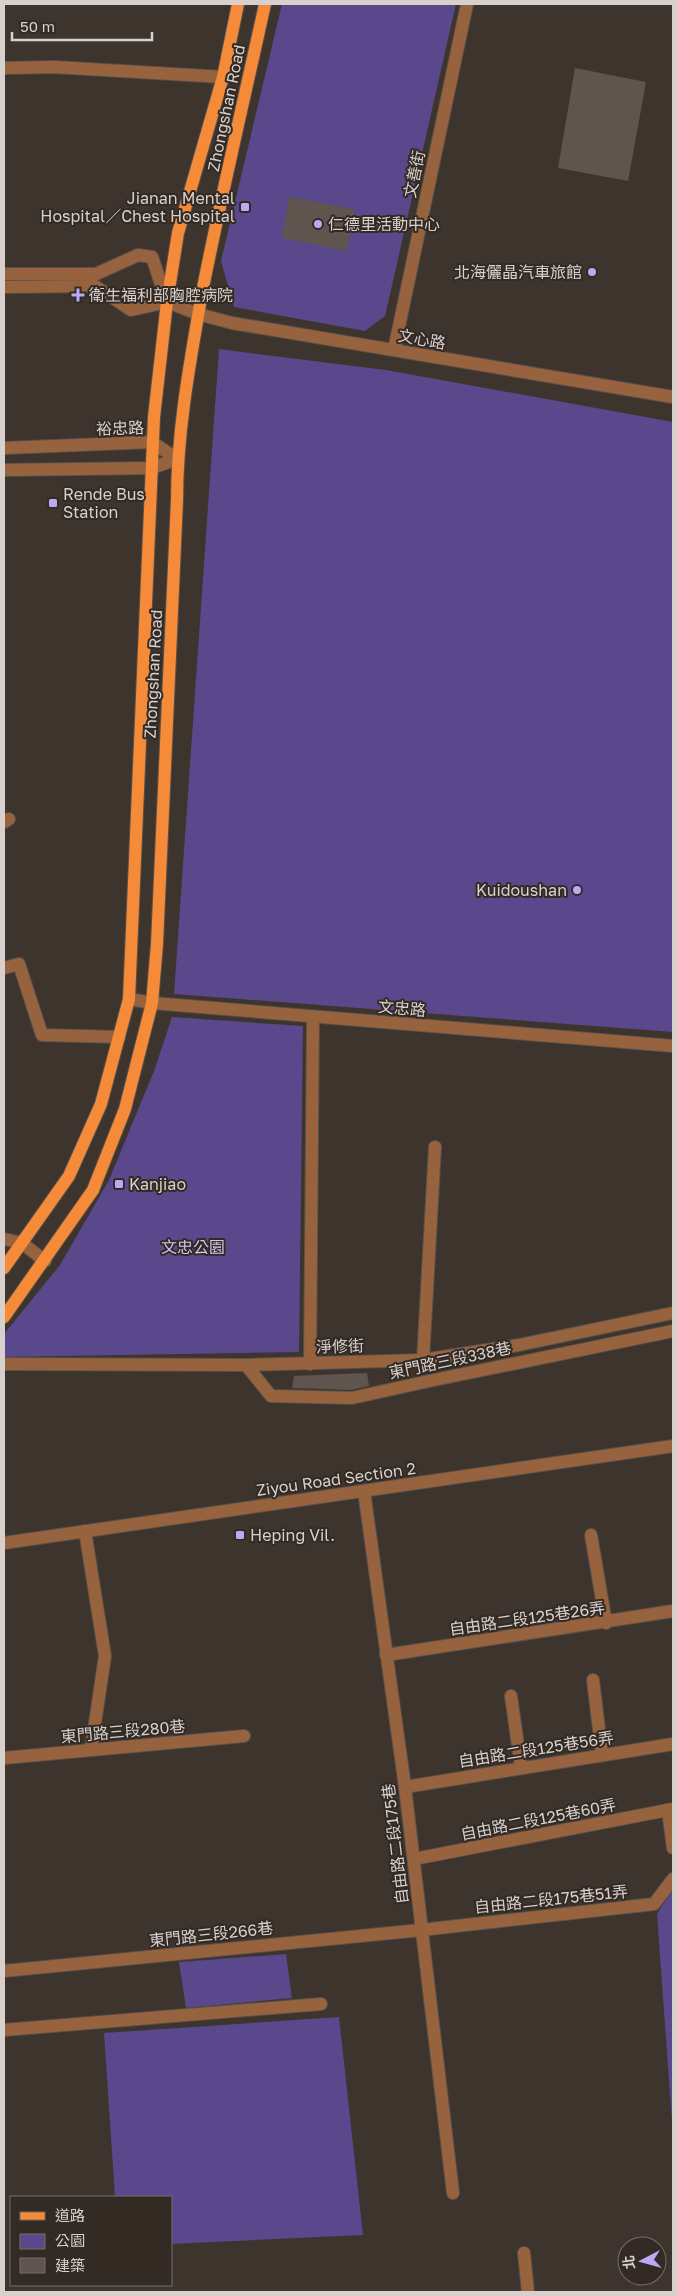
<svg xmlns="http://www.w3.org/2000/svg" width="677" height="2296" font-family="'Golos Text','Noto Sans TC',sans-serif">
<rect width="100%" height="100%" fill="#3e342e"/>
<!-- green -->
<g fill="#59488b">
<path d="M 282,4 L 456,4 L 385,316 L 365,331 L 234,307 L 221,261 Z"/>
<path d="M 219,349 L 386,370 L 673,422 L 673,1032 L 174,994 Z"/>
<path d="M 172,1017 L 303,1026 L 299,1352 L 4,1357 L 4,1334 L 60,1265 L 109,1180 L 154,1071 Z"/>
<path d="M 673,1889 L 673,2136 L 657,1914 Z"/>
<path d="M 286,1954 L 292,1998 L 186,2008 L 179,1962 Z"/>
<path d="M 339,2017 L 363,2235 L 171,2244 L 171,2197 L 115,2197 L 104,2033 Z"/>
</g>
<!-- building -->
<g fill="#5f554e">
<path d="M 575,68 L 646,82 L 628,181 L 558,168 Z"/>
<path d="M 289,197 L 354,209 L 347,251 L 282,238 Z"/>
<path d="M 367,1373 L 369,1386 L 351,1390 L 292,1388 L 294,1376 Z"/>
</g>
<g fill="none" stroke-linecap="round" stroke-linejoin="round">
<defs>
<g id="minor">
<path d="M 4,68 L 54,67 L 223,77"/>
<path d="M 4,274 L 96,274 L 138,255 L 152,257 L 167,302"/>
<path d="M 4,287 L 95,286 L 131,310 L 167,302"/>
<path d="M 167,302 L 198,314 L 232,323 L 673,397"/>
<path d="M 394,350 L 467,4"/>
<path d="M 4,448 L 152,442 L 177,459"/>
<path d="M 4,470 L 152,468 L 177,459"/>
<path d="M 4,822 L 9,819"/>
<path d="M 4,968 L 19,964 L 42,1035 L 119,1037"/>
<path d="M 129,999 L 152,1003 L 673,1046"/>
<path d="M 4,1239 L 22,1243 L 45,1261"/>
<path d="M 423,1360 L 435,1147"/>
<path d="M 4,1364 L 246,1365 L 423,1360 L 519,1345 L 673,1313"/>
<path d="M 310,1364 L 313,1017"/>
<path d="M 246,1365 L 271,1396 L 352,1398 L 429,1381 L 673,1331"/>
<path d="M 364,1491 L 405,1787 L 453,2193"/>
<path d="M 85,1531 L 105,1656 L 91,1750"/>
<path d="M 591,1535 L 606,1623"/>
<path d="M 4,1543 L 673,1446"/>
<path d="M 386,1655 L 673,1611"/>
<path d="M 593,1680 L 602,1754"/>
<path d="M 511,1696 L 521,1767"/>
<path d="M 4,1758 L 244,1736"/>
<path d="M 405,1787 L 673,1744"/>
<path d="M 668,1810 L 673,1848"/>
<path d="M 414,1859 L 673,1809"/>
<path d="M 4,1971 L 421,1930 L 654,1904 L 673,1879"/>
<path d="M 4,2030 L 321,2004"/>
<path d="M 524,2253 L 528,2292"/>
</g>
<g id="major">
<path d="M 4,1268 L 69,1176 L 101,1104 L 129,999 L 154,417 L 167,302 L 178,233 L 223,77 L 238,4"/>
<path d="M 4,1317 L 93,1190 L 125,1109 L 152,1003 L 157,944 L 177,500 C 177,431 190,362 202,293 C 221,196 244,100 265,4"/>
</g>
</defs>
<!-- minor casing -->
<use href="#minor" stroke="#5a504b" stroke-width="14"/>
<!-- major casing -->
<use href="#major" stroke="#5a504b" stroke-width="14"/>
<!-- minor -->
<use href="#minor" stroke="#97633f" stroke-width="12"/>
<!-- major -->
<use href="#major" stroke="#f58a38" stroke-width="12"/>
</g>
<!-- markers -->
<g fill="#baaaf6" stroke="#332a24" stroke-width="2">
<rect x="240" y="202" width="10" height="10" rx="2.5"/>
<circle cx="318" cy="224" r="5"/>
<circle cx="592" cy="272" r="5"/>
<path d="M75.5 287.5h5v5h5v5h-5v5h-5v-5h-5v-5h5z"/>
<rect x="48" y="498" width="10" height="10" rx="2.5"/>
<circle cx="577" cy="890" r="5"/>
<rect x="114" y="1179" width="10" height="10" rx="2.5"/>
<rect x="235" y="1530" width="10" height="10" rx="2.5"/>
</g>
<g text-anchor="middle" stroke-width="4" stroke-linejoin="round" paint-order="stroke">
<!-- street labels -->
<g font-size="16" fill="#d7d0cd" stroke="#332a24">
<text transform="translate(226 108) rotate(-78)" y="6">Zhongshan Road</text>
<text transform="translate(414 174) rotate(-78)" y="6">文善街</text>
<text transform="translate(422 339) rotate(10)" y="6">文心路</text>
<text transform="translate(120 428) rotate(-2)" y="6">裕忠路</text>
<text transform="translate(153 674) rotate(-87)" y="6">Zhongshan Road</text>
<text transform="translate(402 1008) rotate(5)" y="6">文忠路</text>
<text transform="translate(340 1346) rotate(-2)" y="6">淨修街</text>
<text transform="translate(450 1360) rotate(-12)" y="6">東門路三段338巷</text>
<text transform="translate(336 1479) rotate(-8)" y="6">Ziyou Road Section 2</text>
<text transform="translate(527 1618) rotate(-8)" y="6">自由路二段125巷26弄</text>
<text transform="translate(123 1731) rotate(-5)" y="6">東門路三段280巷</text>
<text transform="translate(536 1749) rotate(-9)" y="6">自由路二段125巷56弄</text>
<text transform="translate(538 1819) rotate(-11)" y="6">自由路二段125巷60弄</text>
<text transform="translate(395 1844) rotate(-97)" y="6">自由路二段175巷</text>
<text transform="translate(551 1899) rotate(-6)" y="6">自由路二段175巷51弄</text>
<text transform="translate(211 1934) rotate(-6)" y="6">東門路三段266巷</text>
</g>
<!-- poi labels -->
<g font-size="16" fill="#d7d0cd" stroke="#332a24" text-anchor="start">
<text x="235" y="204" text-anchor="end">Jianan Mental<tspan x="235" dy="18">Hospital／Chest Hospital</tspan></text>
<text x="328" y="230">仁德里活動中心</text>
<text x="582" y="278" text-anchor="end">北海儷晶汽車旅館</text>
<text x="89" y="301">衛生福利部胸腔病院</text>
<text x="63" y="500">Rende Bus<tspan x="63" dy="18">Station</tspan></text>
<text x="567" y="896" text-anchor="end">Kuidoushan</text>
<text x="129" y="1190">Kanjiao</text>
<text x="250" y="1541">Heping Vil.</text>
</g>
<!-- park labels -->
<g font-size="16" fill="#cec6f3" stroke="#332a24">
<text x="193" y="1253">文忠公園</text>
</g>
</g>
<!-- border -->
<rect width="677" height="2296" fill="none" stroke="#d7d0cd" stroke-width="10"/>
<!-- legend -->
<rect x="10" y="2196" width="162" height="90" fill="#332a24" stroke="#756c68"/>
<rect x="20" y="2212" width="25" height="8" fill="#f58a38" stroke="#756c68"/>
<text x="55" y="2221" font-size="15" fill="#d7d0cd">道路</text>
<rect x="20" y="2234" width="25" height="15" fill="#59488b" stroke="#756c68"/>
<text x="55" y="2246" font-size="15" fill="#d7d0cd">公園</text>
<rect x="20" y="2258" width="25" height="15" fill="#5f554e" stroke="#756c68"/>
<text x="55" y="2271" font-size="15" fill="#d7d0cd">建築</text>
<!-- north arrow -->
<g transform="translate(642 2261) rotate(264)"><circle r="24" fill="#332a24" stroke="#756c68"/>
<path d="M0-4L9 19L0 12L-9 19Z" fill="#baaaf6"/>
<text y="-8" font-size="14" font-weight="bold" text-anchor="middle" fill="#d7d0cd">北</text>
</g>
<!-- scale -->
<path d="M12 32v8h140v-8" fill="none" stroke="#d7d0cd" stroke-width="2.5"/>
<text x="20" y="32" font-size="15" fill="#d7d0cd" stroke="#332a24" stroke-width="4" paint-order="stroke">50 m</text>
</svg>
